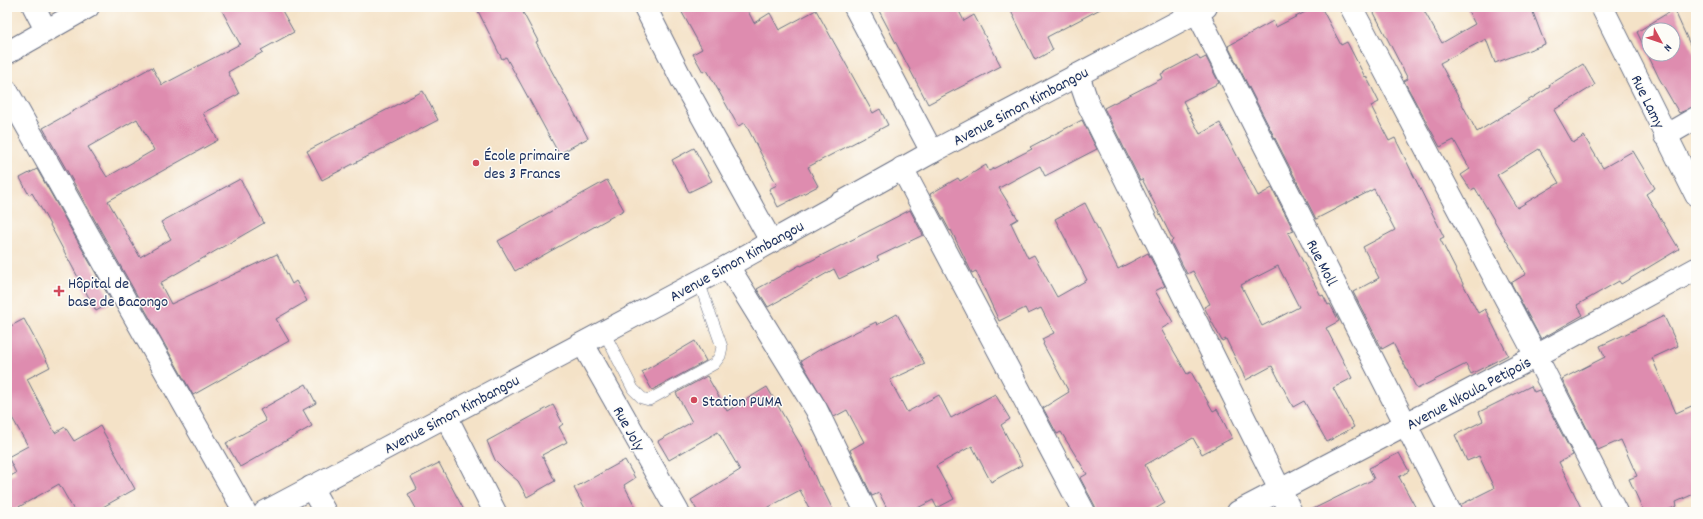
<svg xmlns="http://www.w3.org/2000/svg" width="1703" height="519" font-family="Dekko,sans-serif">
<rect width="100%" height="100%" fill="#fdfcf7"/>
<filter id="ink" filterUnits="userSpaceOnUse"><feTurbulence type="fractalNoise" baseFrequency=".025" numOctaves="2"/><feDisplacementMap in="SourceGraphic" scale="8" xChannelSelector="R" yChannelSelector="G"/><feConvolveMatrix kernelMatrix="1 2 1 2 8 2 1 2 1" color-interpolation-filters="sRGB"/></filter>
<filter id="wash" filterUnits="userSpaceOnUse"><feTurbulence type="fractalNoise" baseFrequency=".012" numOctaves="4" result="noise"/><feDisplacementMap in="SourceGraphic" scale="16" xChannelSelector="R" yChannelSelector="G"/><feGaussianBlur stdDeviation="0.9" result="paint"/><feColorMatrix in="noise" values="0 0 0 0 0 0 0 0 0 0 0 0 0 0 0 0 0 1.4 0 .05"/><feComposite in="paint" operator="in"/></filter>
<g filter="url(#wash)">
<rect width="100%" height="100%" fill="#f4e2c7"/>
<g id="blocks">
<!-- building -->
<g fill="#de8caf" fill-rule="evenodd">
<path d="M 220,7 L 280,7 L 294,32 L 261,50 L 263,52 L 228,72 L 239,94 L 203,113 L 218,140 L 108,201 L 140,257 L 171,239 L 161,222 L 240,179 L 264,223 L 160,283 L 171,304 L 277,254 L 292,284 L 296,281 L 307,301 L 276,319 L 289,341 L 193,395 L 43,128 L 152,67 L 162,85 L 240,44 ZM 137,119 L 154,150 L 107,177 L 88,147 Z"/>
<path d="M 476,7 L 520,7 L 538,41 L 536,42 L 588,138 L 559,154 L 506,57 L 502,59 Z"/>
<path d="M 679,7 L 746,7 L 754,23 L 770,13 L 779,30 L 816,10 L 873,113 L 880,109 L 888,125 L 808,167 L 818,186 L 778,207 L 769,189 L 777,185 L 745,123 L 738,126 L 707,70 L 703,72 L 693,54 L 702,49 Z"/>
<path d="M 877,7 L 957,7 L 964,21 L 974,15 L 1001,66 L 928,104 Z"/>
<path d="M 1009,7 L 1104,7 L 1047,37 L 1053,50 L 1035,60 Z"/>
<path d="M 1315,7 L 1321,7 L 1341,45 L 1347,42 L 1365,77 L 1366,76 L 1379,102 L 1371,106 L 1389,141 L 1395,138 L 1444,237 L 1440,239 L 1478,313 L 1485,309 L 1508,355 L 1471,374 L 1466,364 L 1417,389 L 1393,343 L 1382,349 L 1353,292 L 1379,278 L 1363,247 L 1395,230 L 1374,189 L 1316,219 L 1228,46 L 1273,21 L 1276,27 Z"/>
<path d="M 1371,7 L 1422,7 L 1442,43 L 1475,24 L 1466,7 L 1531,7 L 1545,44 L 1495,63 L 1486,39 L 1440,63 L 1477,132 L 1550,87 L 1549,85 L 1583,64 L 1595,85 L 1554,110 L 1573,143 L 1584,136 L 1603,168 L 1633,151 L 1655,188 L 1646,194 L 1679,249 L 1621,284 L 1619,281 L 1577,305 L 1583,315 L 1541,339 L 1511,283 L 1526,274 L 1475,188 L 1471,190 L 1461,175 L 1470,169 L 1454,140 L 1440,147 L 1404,81 L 1408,79 ZM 1539,149 L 1559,183 L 1517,208 L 1497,175 Z"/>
<path d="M 1674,9 L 1696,58 L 1696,106 L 1679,113 L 1659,78 L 1637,32 ZM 1649,30 L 1673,30 L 1673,54 L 1649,54 Z"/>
<path d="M 1197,55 L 1200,60 L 1206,57 L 1219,83 L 1183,101 L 1200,134 L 1220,123 L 1258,196 L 1272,188 L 1294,231 L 1288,233 L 1321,296 L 1323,295 L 1328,305 L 1330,304 L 1339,321 L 1326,328 L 1352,378 L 1333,388 L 1354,427 L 1327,442 L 1304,401 L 1293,407 L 1272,366 L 1246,380 L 1226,339 L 1222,341 L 1204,307 L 1210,304 L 1193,271 L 1187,274 L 1171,242 L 1173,240 L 1142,179 L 1140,180 L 1104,108 L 1163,78 L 1161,74 ZM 1278,266 L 1299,307 L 1262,326 L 1241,285 Z"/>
<path d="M 423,91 L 438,120 L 322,180 L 307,151 Z"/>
<path d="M 1082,120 L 1097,149 L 1045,176 L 1040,166 L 999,188 L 1018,219 L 1011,223 L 1028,258 L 1034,255 L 1057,297 L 1087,280 L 1055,219 L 1085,203 L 1118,269 L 1148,253 L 1165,286 L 1155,291 L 1173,322 L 1161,329 L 1187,374 L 1191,372 L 1213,411 L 1217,409 L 1232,438 L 1202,454 L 1193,438 L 1145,465 L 1165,503 L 1150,512 L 1096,512 L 1095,506 L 1080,478 L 1087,474 L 1061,432 L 1057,434 L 1043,408 L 1069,392 L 1043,344 L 1044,343 L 1042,339 L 1054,333 L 1041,308 L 1028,314 L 1025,308 L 999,321 L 976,271 L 972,273 L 951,230 L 950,231 L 930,194 L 958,178 L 960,181 L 986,165 L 989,171 L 1032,149 L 1030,147 Z"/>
<path d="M 694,148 L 712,181 L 689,192 L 672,160 Z"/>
<path d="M 37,169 L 112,302 L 96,311 L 42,210 L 32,193 L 29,195 L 20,178 Z"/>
<path d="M 607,180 L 624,210 L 515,271 L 498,241 Z"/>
<path d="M 910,210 L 923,235 L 877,257 L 879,260 L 839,279 L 834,269 L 768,307 L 757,289 L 800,265 L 801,266 Z"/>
<path d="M 897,314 L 925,364 L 890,380 L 907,412 L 939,395 L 951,418 L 995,394 L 1010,419 L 1001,425 L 1022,465 L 991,482 L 972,446 L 936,466 L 954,499 L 937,508 L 933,500 L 910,512 L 889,512 L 879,493 L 872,496 L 850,450 L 864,442 L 847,410 L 834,417 L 801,361 L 819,350 L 876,322 L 877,325 Z"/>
<path d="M 1664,316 L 1678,346 L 1652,358 L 1676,413 L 1696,404 L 1696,493 L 1676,502 L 1677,506 L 1663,512 L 1644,512 L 1629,479 L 1637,476 L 1621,440 L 1598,450 L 1562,379 L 1605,357 L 1600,346 Z"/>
<path d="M 24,319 L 50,367 L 27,379 L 55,433 L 65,427 L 74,441 L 100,426 L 135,489 L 94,512 L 75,512 L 59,484 L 10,512 L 7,512 L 7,478 L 16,473 L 8,457 L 28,446 L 10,414 L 7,414 L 7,328 Z"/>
<path d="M 695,341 L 706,361 L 652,390 L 642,372 Z"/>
<path d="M 707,376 L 727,411 L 767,387 L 803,449 L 819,486 L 821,486 L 834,512 L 811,512 L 800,490 L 760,512 L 698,512 L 691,500 L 740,470 L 718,432 L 669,460 L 658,441 L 692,422 L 676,393 Z"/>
<path d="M 306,384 L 316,403 L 303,410 L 312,426 L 240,467 L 226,443 L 266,421 L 260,410 Z"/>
<path d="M 1531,386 L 1534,392 L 1539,390 L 1573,455 L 1559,462 L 1583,512 L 1462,512 L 1460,505 L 1494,488 L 1479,456 L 1467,461 L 1455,435 L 1483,421 L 1479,412 Z"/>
<path d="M 553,405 L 563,424 L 559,427 L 567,442 L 542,455 L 555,481 L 527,497 L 518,481 L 505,470 L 495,460 L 487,441 Z"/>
<path d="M 1399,453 L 1409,471 L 1399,477 L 1418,512 L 1307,512 L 1374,479 L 1369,468 Z"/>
<path d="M 625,460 L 635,478 L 624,485 L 638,512 L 587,512 L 574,488 Z"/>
<path d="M 439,463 L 465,512 L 418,512 L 408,494 L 417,489 L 411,477 Z"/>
</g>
</g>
</g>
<g filter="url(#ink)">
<use href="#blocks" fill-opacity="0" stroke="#676e83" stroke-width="1"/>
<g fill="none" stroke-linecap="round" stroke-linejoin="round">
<defs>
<path id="lane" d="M 604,332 L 633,389 L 642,398 L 649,400 L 714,364 L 720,356 L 722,347 L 699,282"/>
<g id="street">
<path d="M 34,7 L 46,30"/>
<path d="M 645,7 L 683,82 L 771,241"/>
<path d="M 855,7 L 932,152"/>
<path d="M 1351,7 L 1536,356 L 1616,512"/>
<path d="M 1602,7 L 1696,195"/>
<path d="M 1197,12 L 1450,512"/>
<path d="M 7,53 L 88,7"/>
<path d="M 1078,75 L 1088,104 L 1291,512"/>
<path d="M 7,91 L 245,512"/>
<path d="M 1665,136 L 1696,118"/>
<path d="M 902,168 L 1084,512"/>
<path d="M 728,266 L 816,409 L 866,512"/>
<path d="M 583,344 L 678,512"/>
<path d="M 311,487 L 325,512"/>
<path d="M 265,512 L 446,416"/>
<path d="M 1238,512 L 1536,356 L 1696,269"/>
</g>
<path id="secondary" d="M 495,512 L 446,416 L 728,266 L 932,152 L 1206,7"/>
</defs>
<!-- lane casing -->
<use href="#lane" stroke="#676e83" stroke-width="12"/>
<!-- street casing -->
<use href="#street" stroke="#676e83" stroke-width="24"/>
<!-- secondary casing -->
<use href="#secondary" stroke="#676e83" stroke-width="24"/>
<!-- lane -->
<use href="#lane" stroke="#fff" stroke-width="11"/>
<!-- street -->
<use href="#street" stroke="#fff" stroke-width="22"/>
<!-- secondary -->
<use href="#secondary" stroke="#fff" stroke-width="22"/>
</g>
</g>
<!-- markers -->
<g fill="#d1495b" stroke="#fdfcf7" stroke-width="1.5">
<circle cx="476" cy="163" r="4"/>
<path d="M57 285h4v4h4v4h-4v4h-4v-4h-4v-4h4z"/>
<circle cx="694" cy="400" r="4"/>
</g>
<g text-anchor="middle" stroke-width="3" stroke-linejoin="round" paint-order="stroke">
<!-- street labels -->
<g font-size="16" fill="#1b2f5e" stroke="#fdfcf7">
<text transform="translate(1649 101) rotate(64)" y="6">Rue Lamy</text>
<text transform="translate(1020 105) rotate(-28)" y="6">Avenue Simon Kimbangou</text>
<text transform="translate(736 260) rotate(-29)" y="6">Avenue Simon Kimbangou</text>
<text transform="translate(1323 262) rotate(63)" y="6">Rue Moll</text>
<text transform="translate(1468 392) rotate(-28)" y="6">Avenue Nkoula Petipois</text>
<text transform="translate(451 413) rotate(-28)" y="6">Avenue Simon Kimbangou</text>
<text transform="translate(630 428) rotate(61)" y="6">Rue Joly</text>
</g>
<!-- poi labels -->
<g font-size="16" fill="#1b2f5e" stroke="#fdfcf7" text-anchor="start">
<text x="484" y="160">École primaire<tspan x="484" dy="18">des 3 Francs</tspan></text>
<text x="68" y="288">Hôpital de<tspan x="68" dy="18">base de Bacongo</tspan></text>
<text x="702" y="406">Station PUMA</text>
</g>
</g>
<!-- margin -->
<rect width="1703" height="519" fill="none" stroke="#fdfcf7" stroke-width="24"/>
<!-- north arrow -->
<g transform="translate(1661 42) rotate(130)"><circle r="19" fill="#fdfcf7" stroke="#a3aaba"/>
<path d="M0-3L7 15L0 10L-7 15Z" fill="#d1495b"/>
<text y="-6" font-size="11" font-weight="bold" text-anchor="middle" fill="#1b2f5e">N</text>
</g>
</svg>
